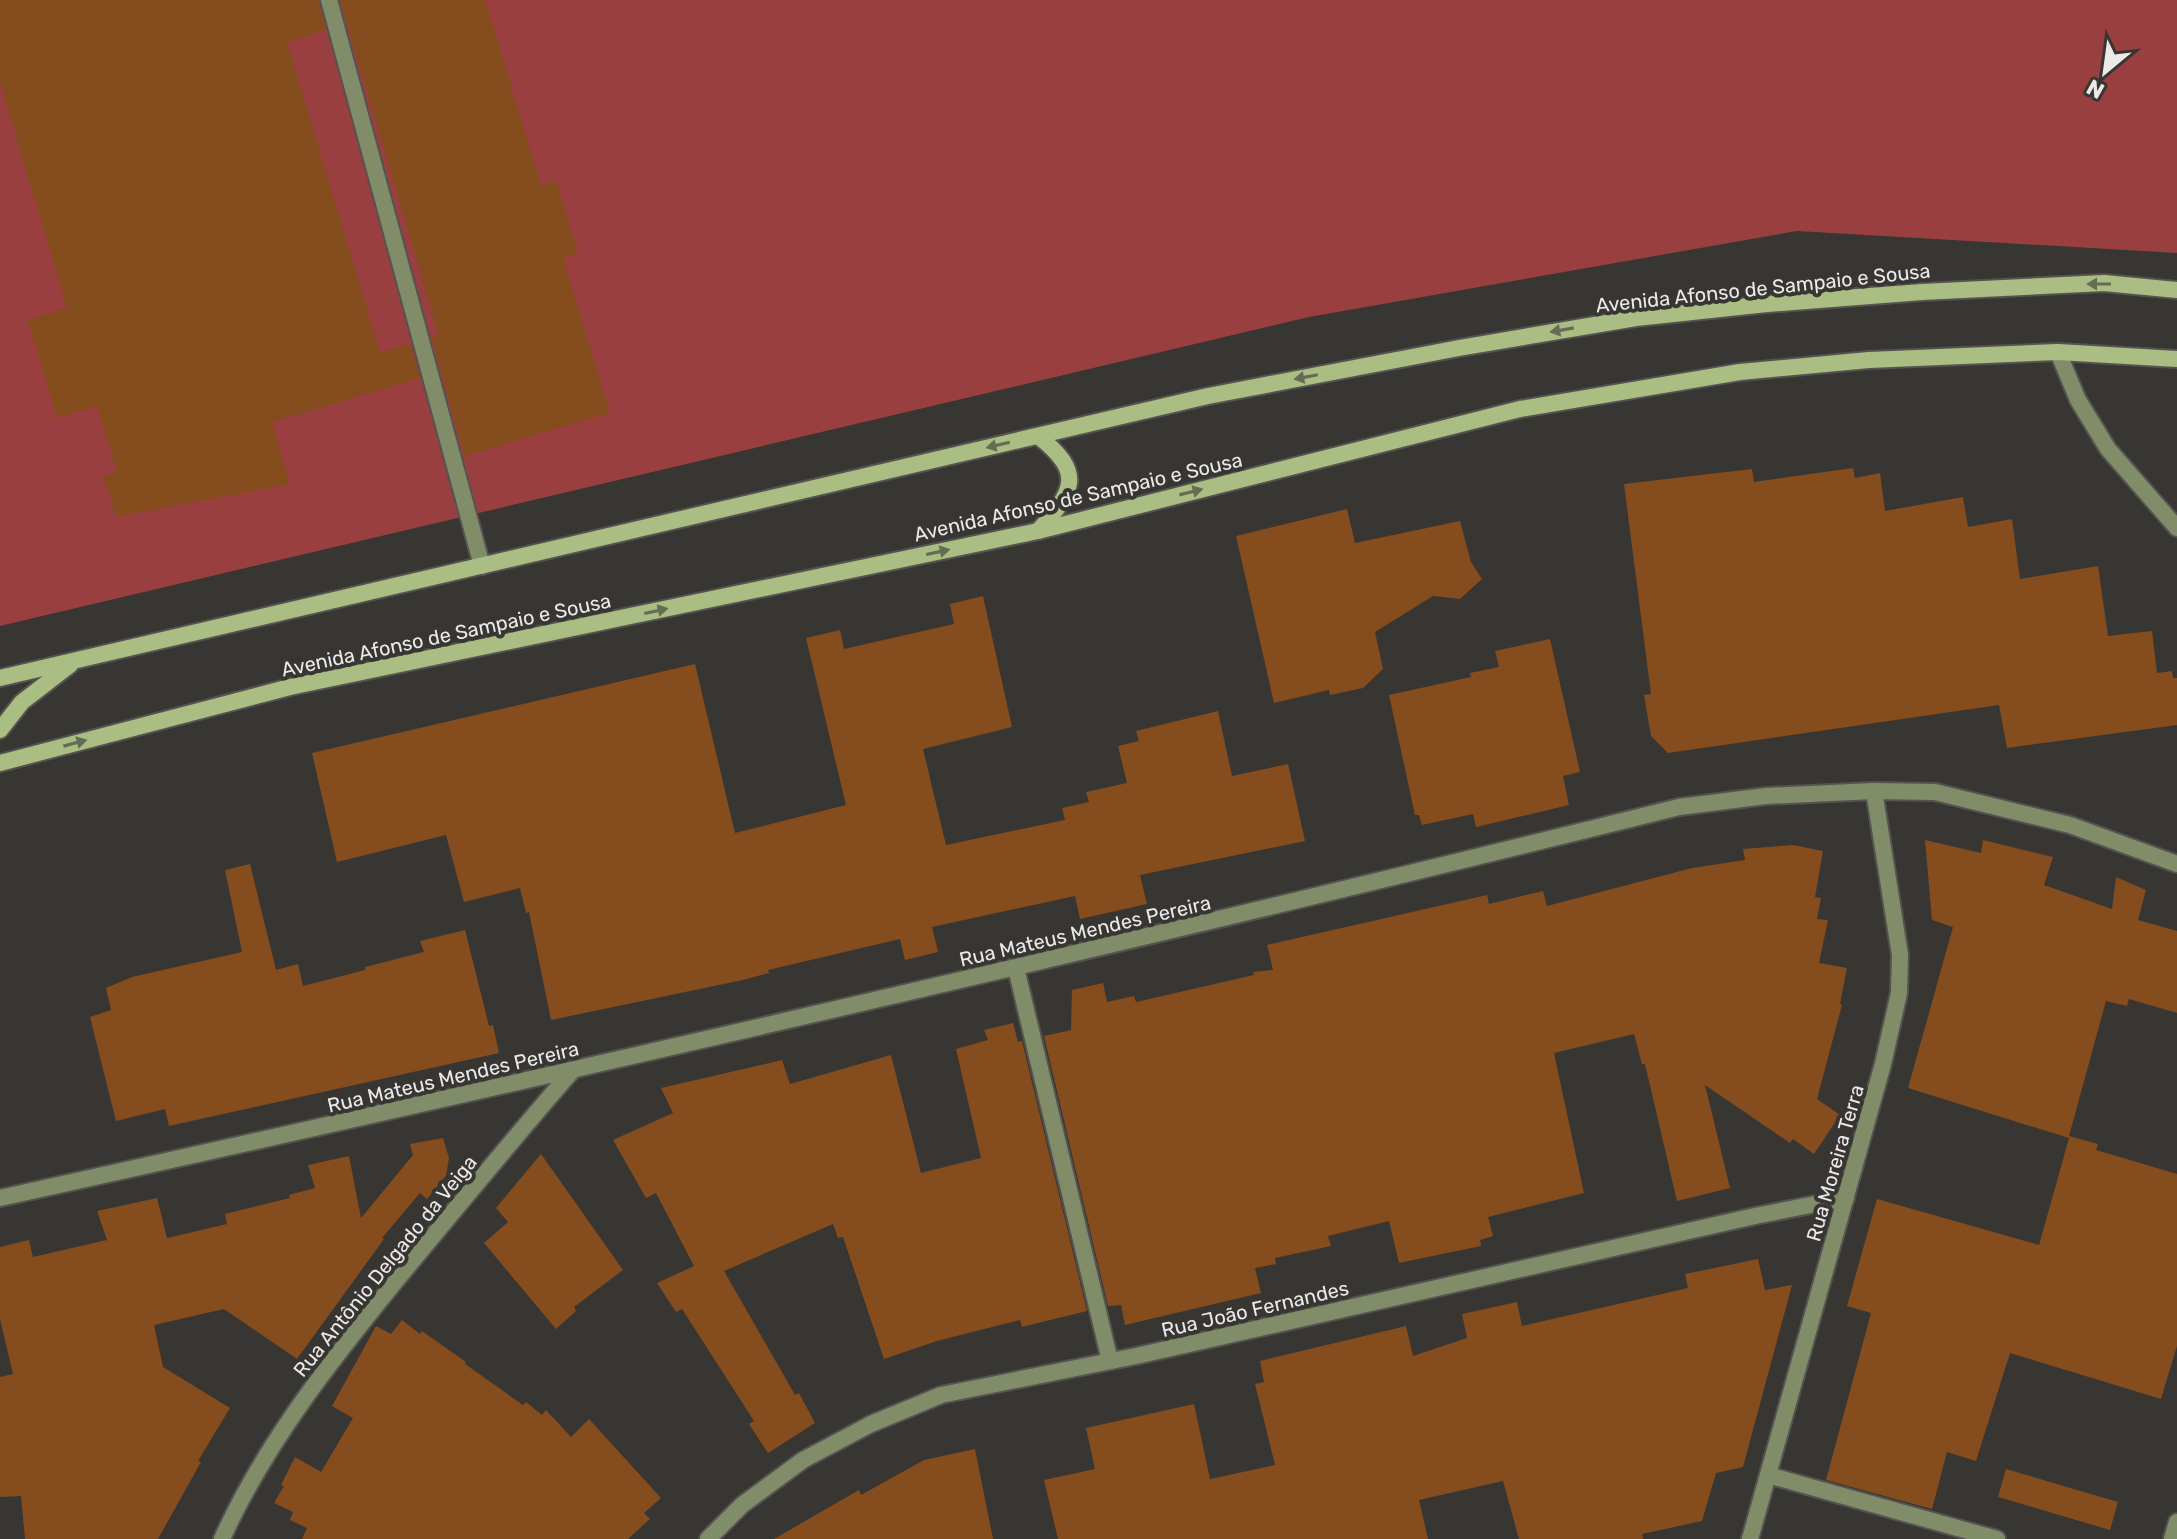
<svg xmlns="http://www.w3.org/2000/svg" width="2177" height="1539" font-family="Rubik,sans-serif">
<rect width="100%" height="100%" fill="#383633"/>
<!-- forest -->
<path fill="#9a3f3f" d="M 0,0 L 2177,0 L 2177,253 L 1797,231 L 1309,317 L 0,626 Z"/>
<!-- building -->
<g fill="#854c1d">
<path d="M 0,0 L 318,0 L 326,30 L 287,42 L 380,352 L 411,344 L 420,378 L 272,422 L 290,484 L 116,517 L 103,476 L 117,472 L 97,406 L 57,418 L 28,320 L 67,308 L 0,82 Z"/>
<path d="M 340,0 L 485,0 L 541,185 L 556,180 L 578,253 L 563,258 L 610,413 L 464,456 L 432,338 L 439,336 Z"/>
<path d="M 1853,468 L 1855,478 L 1880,473 L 1885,511 L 1963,497 L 1968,527 L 2012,519 L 2020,579 L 2098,566 L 2108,636 L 2152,631 L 2157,673 L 2172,671 L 2173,678 L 2177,678 L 2177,725 L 2007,748 L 1999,705 L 1668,753 L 1651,736 L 1644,695 L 1651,694 L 1624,484 L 1752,469 L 1754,482 Z"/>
<path d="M 1347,509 L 1355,543 L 1460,521 L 1471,562 L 1482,579 L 1460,599 L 1433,596 L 1375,632 L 1383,669 L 1363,688 L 1330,695 L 1329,690 L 1274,703 L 1236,536 Z"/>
<path d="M 983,596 L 1012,727 L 923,749 L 946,845 L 1065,820 L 1062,808 L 1089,802 L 1086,792 L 1127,783 L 1118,746 L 1139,741 L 1136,731 L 1218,711 L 1232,776 L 1288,764 L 1305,841 L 1140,875 L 1147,904 L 1080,919 L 1075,896 L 932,927 L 938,952 L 905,960 L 900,939 L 768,970 L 769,973 L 743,980 L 551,1020 L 529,912 L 526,913 L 520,888 L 464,902 L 446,835 L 337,862 L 312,753 L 695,664 L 735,833 L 846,805 L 806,638 L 840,630 L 844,649 L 954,624 L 950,604 Z"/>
<path d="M 1550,639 L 1580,772 L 1563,776 L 1569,805 L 1476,827 L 1473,814 L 1422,825 L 1419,815 L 1415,815 L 1389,695 L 1471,677 L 1470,673 L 1499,667 L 1495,651 Z"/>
<path d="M 1925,840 L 1981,853 L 1983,840 L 2053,857 L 2044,885 L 2112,909 L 2116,877 L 2146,890 L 2138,920 L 2177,931 L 2177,1013 L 2129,999 L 2127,1006 L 2106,1001 L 2069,1136 L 2098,1144 L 2096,1150 L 2177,1174 L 2177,1346 L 2161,1399 L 2010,1353 L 1976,1461 L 1947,1452 L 1932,1509 L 1826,1480 L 1871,1313 L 1847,1306 L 1877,1199 L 2039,1245 L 2069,1138 L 1908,1088 L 1953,927 L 1932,920 Z"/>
<path d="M 1793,845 L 1823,851 L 1815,897 L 1821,898 L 1817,919 L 1828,920 L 1819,963 L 1847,968 L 1840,1004 L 1842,1005 L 1817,1099 L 1840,1115 L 1814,1154 L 1793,1139 L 1790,1143 L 1705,1085 L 1730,1188 L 1677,1201 L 1645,1064 L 1642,1064 L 1634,1034 L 1554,1053 L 1584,1193 L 1488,1217 L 1493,1236 L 1480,1240 L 1481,1246 L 1399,1263 L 1389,1221 L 1328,1236 L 1331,1246 L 1275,1258 L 1276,1264 L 1255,1268 L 1261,1293 L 1125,1325 L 1121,1305 L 1108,1306 L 1044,1036 L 1071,1030 L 1072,990 L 1103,983 L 1107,1002 L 1134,996 L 1136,1002 L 1254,975 L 1253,972 L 1273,970 L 1267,945 L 1487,895 L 1489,904 L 1543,891 L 1547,906 L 1692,868 L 1745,860 L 1743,849 Z"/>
<path d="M 250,864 L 276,970 L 298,964 L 303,986 L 365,970 L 365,967 L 424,952 L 420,941 L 465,930 L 489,1026 L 493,1025 L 499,1053 L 169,1126 L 165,1109 L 116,1121 L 90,1017 L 111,1010 L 106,988 L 132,977 L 242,952 L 225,870 Z"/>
<path d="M 1013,1023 L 1018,1042 L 1022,1041 L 1087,1311 L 1022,1327 L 1020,1320 L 937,1341 L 884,1359 L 843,1237 L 838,1238 L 833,1224 L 724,1271 L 795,1395 L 799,1393 L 815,1423 L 768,1453 L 749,1424 L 754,1421 L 682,1309 L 676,1312 L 657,1283 L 694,1266 L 656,1193 L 646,1198 L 613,1140 L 673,1113 L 661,1088 L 782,1060 L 790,1084 L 891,1055 L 921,1173 L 981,1158 L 956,1049 L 988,1040 L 984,1030 Z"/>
<path d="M 443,1138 L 449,1158 L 446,1176 L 427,1199 L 420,1193 L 382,1238 L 384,1239 L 297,1359 L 224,1309 L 154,1325 L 163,1367 L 230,1408 L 198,1461 L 201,1462 L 158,1539 L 25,1539 L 21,1496 L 0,1497 L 0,1377 L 13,1374 L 0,1319 L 0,1247 L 29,1240 L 33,1257 L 107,1240 L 97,1211 L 157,1198 L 167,1238 L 227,1224 L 225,1214 L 290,1198 L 289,1195 L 315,1188 L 308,1165 L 349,1156 L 361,1218 L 413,1155 L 410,1144 Z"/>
<path d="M 541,1154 L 623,1270 L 574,1307 L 576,1311 L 556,1329 L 484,1243 L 508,1222 L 496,1208 Z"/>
<path d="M 1758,1259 L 1765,1290 L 1792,1285 L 1743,1467 L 1716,1473 L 1702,1521 L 1642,1534 L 1643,1539 L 1519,1539 L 1503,1481 L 1419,1500 L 1428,1539 L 1058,1539 L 1044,1480 L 1095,1469 L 1086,1428 L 1194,1404 L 1210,1479 L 1275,1465 L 1255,1384 L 1264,1382 L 1260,1361 L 1406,1326 L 1413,1356 L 1467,1338 L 1462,1314 L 1517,1302 L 1522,1326 L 1688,1288 L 1685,1274 Z"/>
<path d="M 402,1320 L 420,1334 L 422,1331 L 466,1362 L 465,1364 L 523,1405 L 526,1402 L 542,1415 L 546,1410 L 571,1437 L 589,1419 L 661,1498 L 644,1513 L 650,1519 L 628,1539 L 302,1539 L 307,1528 L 290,1520 L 293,1512 L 274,1503 L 284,1486 L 281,1485 L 295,1457 L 321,1472 L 353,1418 L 332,1406 L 376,1326 L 391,1334 Z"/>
<path d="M 975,1449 L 993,1539 L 774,1539 L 859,1490 L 861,1495 L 924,1460 Z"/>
<path d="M 2006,1469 L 2118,1502 L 2110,1530 L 1998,1497 Z"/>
</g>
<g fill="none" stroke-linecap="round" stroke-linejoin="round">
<defs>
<g id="service">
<path d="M 329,0 L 482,566"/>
<path d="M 1016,968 L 1110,1361"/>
<path d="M 1768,1475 L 1997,1539"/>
</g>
<g id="minor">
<path d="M 2058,352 L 2078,400 L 2108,449 L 2177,528"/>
<path d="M 0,1198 C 561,1074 1121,946 1679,807 L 1766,796 L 1874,791 L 1935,792 L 2070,825 L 2177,864"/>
<path d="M 222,1539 C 265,1443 333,1358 399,1277 C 456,1208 513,1139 572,1071"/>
<path d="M 708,1539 L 742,1505 L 803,1460 L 871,1424 L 941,1395 L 1136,1356 L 1755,1216 L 1846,1198"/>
<path d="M 1750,1539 L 1883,1064 L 1899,993 L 1900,955 L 1874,791"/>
<path d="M 2172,1539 L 2177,1522"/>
</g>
<g id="secondary">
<path d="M 1038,531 C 1074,491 1085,473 1038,436"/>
<path d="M 0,678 L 1208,396 L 1459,348 L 1636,318 L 1767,304 L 1922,292 L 2104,283 L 2177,290"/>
<path d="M 0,730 L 22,702 L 70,665"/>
<path d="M 0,763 L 290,687 L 1038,531 L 1520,409 L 1740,372 L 1869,360 L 2058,352 L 2177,359"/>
</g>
</defs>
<!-- service casing -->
<use href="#service" stroke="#555350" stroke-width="20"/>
<!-- minor casing -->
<use href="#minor" stroke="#555350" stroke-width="20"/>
<!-- secondary casing -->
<use href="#secondary" stroke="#555350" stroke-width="20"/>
<!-- service -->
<use href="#service" stroke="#808d68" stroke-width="16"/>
<!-- minor -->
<use href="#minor" stroke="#808d68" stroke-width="16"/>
<!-- secondary -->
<use href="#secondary" stroke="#aabd82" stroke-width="16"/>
</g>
<!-- one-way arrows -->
<defs><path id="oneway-solid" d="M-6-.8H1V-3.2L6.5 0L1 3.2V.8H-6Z" transform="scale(2)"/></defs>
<g fill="#666c53">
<use href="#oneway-solid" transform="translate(2099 284) rotate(180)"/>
<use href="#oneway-solid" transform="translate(1562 330) rotate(170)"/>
<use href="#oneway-solid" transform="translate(1306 377) rotate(169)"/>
<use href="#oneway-solid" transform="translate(998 445) rotate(167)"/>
<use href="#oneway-solid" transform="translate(1191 492) rotate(-14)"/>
<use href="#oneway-solid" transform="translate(938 552) rotate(-12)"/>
<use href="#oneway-solid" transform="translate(656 611) rotate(-12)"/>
<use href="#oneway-solid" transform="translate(75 743) rotate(-15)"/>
</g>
<g text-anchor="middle" stroke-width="8" stroke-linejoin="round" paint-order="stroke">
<!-- street labels -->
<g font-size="20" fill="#ebeae8" stroke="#383633">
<text transform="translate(1763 288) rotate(-6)" y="7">Avenida Afonso de Sampaio e Sousa</text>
<text transform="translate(1078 497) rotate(-13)" y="7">Avenida Afonso de Sampaio e Sousa</text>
<text transform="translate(446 635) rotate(-12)" y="7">Avenida Afonso de Sampaio e Sousa</text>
<text transform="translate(1085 931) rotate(-13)" y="7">Rua Mateus Mendes Pereira</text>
<text transform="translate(453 1077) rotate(-13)" y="7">Rua Mateus Mendes Pereira</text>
<text transform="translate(1835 1163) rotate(-74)" y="7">Rua Moreira Terra</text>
<text transform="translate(385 1266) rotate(-51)" y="7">Rua Antônio Delgado da Veiga</text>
<text transform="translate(1255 1309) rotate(-13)" y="7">Rua João Fernandes</text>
</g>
</g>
<!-- north arrow -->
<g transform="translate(2105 72) rotate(209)" stroke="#383633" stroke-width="6" paint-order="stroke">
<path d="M0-6L14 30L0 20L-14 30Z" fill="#ebeae8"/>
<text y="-12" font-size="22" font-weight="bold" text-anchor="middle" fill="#ebeae8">N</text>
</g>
</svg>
